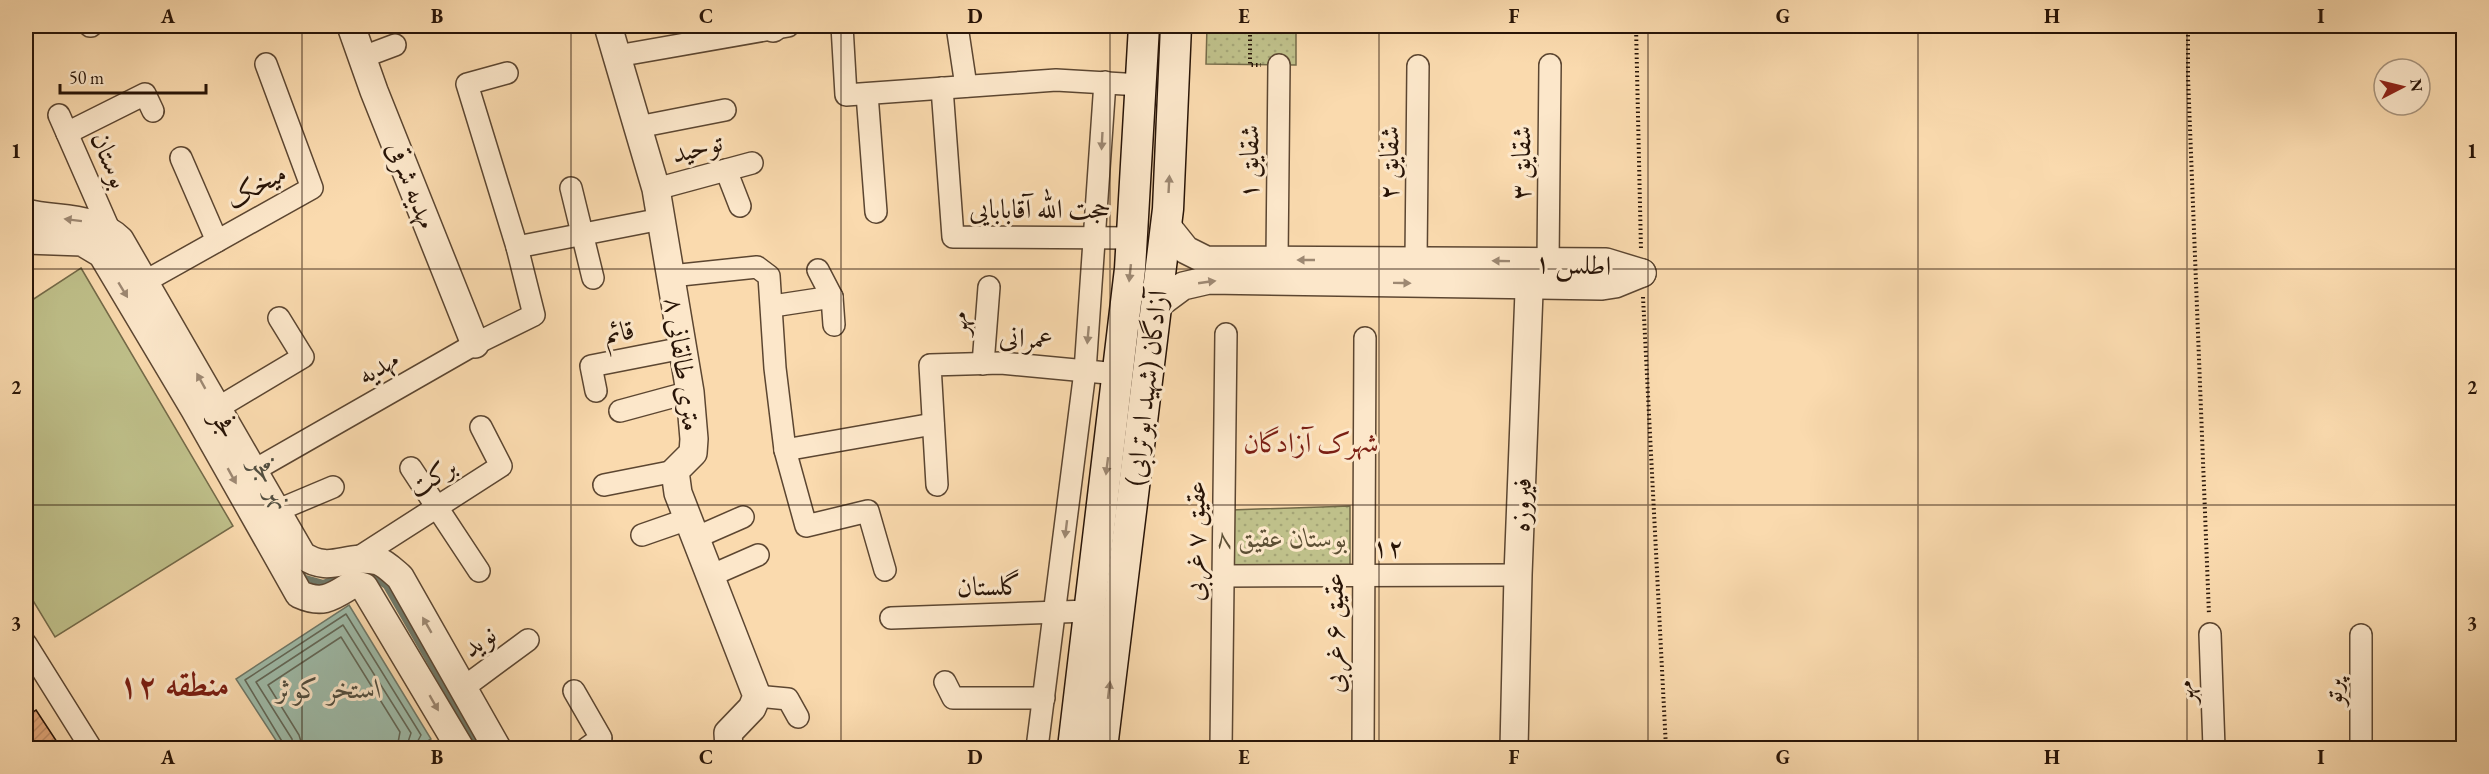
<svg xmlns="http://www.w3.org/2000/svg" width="2489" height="774" font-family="'EB Garamond',Amiri,serif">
<defs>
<pattern id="park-dots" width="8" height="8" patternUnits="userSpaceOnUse" patternTransform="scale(1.5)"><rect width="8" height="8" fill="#bfc08a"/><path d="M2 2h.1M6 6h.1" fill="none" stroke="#a4a476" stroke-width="1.8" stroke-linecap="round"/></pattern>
<pattern id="building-hatch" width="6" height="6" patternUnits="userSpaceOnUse" patternTransform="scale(1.5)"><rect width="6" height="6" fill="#e3a87b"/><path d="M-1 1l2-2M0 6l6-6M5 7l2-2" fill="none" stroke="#c39069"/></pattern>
</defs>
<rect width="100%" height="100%" fill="#fadaae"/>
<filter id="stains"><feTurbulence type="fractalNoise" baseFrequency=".00333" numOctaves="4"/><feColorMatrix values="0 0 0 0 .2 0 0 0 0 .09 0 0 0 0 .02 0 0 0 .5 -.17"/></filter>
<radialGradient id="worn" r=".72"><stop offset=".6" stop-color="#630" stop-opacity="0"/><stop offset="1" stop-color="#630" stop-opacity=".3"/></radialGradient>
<!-- park -->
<g fill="url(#park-dots)" stroke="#746a48" stroke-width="1.5">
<path d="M 1207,26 L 1296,26 L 1296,65 L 1206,64 Z"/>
<path d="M 1350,506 L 1350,568 L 1233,569 L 1231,510 Z"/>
</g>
<!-- garden -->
<path fill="#bfc08a" stroke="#746a48" stroke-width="1.5" d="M 81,268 L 233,526 L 55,637 L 26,589 L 26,304 Z"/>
<!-- water -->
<path fill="#9ebba9" stroke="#6f7868" stroke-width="1.5" d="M 349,605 L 431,739 L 416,748 L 281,748 L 236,679 Z"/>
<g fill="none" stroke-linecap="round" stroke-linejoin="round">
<!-- shore -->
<g stroke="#636858" stroke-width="1.5">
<path d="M 286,748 L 245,680 L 346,614 L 421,735 L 414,748"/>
<path d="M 293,748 L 292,739 L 256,682 L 343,625 L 411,733 L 406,748"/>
<path d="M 303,748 L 299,735 L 268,685 L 341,637 L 400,732 L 397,748"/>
</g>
<!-- stream -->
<g stroke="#6f7868" stroke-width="6">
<path d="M 302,574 L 305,578 L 323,583 L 347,574"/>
<path d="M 360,574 L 368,574 L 386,586 L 479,748"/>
</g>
</g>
<!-- building -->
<path fill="url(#building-hatch)" stroke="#281407" stroke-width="1.5" d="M 36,710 L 61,748 L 26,748 L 26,717 Z"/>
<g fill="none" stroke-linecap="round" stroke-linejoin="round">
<defs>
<g id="minor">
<path d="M 90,26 L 91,26"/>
<path d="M 842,26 L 846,95 L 1056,80 L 1141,85"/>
<path d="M 957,26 L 966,86"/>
<path d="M 617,56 L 788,26"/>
<path d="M 363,57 L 395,45"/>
<path d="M 942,88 L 953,237 L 1132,238"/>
<path d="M 867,94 L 876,212"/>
<path d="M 59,115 L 109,229"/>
<path d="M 638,127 L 725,110"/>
<path d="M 67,133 L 145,94 L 153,111"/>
<path d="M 181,158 L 217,241"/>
<path d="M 726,170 L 740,206"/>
<path d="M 571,188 L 593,278"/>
<path d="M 656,189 L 752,163"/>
<path d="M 517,247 L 661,219"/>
<path d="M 1277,260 L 1279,65"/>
<path d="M 1416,260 L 1418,66"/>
<path d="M 1548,262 L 1550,65"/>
<path d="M 818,270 L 832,297 L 834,325"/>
<path d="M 671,276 L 757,267 L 769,276 L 775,368 L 785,450 L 933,424"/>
<path d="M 144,282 L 312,188 L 266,64"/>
<path d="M 773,306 L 832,297"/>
<path d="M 983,364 L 989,287"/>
<path d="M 596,391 L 591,366 L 683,348"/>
<path d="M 216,409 L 303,357 L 279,318"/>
<path d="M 620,411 L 690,392"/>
<path d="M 785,450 L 806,526 L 868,511 L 885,570"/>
<path d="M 411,468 L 479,571"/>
<path d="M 253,471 L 475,344 L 534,315 L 517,247 L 467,84 L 507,73"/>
<path d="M 604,485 L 675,471"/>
<path d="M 937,485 L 930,365 L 1001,363 L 1118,374"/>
<path d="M 276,511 L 333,487"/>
<path d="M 642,535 L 688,519"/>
<path d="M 695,538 L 743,517"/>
<path d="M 356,559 L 501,466 L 481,427"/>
<path d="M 710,576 L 758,555"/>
<path d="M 1223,576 L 1518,575"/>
<path d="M 891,618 L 1089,611"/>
<path d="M 2210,634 L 2214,748"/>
<path d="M 26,644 L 91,748"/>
<path d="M 945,682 L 953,698 L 1044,698"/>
<path d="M 463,688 L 528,640"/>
<path d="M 574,691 L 601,738 L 587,748"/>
<path d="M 757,696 L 788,699 L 798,717"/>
<path d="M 1037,748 L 1085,371 L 1105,82"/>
<path d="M 1221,748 L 1226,334"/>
<path d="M 1363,748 L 1365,338"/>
<path d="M 2361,748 L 2361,635"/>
</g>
<g id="tertiary">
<path d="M 351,26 L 374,91 L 475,344"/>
<path d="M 608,26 L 656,189 L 690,392 L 694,439 L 693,453 L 675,471 L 678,493 L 757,696 L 752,708 L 728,733 L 729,748"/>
<path d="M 772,26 L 773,28"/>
<path d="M 26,213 C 59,221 94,215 120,240 L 302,555 C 331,575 346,553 378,561 C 385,563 394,572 400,577 L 497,748"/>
<path d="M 1166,225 L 1186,250 L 1206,260 L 1606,262 L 1642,273"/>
<path d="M 26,240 L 82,242 L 102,254 L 195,410 L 299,594 C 323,605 332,597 353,584 L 364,587 L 460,748"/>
<path d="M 1156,306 L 1183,286 L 1209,280 L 1602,286 L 1615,284 L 1642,273"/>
<path d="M 1514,748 L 1518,575 L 1530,266"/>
</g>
<g id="secondary">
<path d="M 1073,748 L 1130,269 L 1144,26"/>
<path d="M 1102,748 L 1168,209 L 1176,26"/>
</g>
</defs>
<!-- minor casing -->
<use href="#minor" stroke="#5c4631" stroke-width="24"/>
<!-- tertiary casing -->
<use href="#tertiary" stroke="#5c4631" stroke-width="30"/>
<!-- secondary casing -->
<use href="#secondary" stroke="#281407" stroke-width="33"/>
<!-- path -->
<g stroke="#281407" stroke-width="4" stroke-dasharray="1.5 3" stroke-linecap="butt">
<path d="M 1250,26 L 1250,65 L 1261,65"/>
<path d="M 1636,26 L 1641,250"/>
<path d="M 2188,26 L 2188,77 L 2209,615"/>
<path d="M 1643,297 L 1666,748"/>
</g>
<!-- minor -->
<use href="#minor" stroke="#fce7ca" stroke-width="21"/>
<!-- tertiary -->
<use href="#tertiary" stroke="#fce7ca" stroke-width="27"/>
<!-- secondary -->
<use href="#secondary" stroke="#fce7ca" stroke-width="30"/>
</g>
<!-- one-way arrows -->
<defs><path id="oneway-solid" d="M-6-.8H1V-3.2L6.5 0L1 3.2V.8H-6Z" transform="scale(1.5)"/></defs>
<g fill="#9d8872">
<use href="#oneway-solid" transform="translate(1102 141) rotate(93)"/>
<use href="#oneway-solid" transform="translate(1169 184) rotate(-87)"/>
<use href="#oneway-solid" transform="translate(73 220) rotate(-173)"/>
<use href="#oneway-solid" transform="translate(1306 260) rotate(-180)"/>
<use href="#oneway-solid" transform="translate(1501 261) rotate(-179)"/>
<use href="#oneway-solid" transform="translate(1130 273) rotate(96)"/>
<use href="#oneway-solid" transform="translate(1207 282) rotate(-8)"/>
<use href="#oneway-solid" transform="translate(1402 283) rotate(1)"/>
<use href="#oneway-solid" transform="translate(123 290) rotate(59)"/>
<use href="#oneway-solid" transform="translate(1088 335) rotate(95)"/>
<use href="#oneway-solid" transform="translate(201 381) rotate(-119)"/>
<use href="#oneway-solid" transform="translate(1107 466) rotate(97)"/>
<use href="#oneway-solid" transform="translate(232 476) rotate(61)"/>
<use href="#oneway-solid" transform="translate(1066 529) rotate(97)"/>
<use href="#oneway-solid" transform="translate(427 625) rotate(-120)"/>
<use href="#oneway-solid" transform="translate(1109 690) rotate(-83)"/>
<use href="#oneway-solid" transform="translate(434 703) rotate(60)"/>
</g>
<!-- grid -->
<path fill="none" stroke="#281407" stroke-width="1.5" stroke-opacity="0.55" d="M 302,26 L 302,748M 571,26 L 571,748M 841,26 L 841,748M 1110,26 L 1110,748M 1379,26 L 1379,748M 1648,26 L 1648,748M 1918,26 L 1918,748M 2187,26 L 2187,748M 26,269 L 2464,269M 26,505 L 2464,505"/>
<g text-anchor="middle" stroke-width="6" stroke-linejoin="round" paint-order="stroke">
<!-- street labels -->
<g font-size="27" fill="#281407" stroke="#fce7ca">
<text transform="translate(697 148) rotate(-15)" y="9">توحید</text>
<text transform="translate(110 160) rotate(67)" y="9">بوستان</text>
<text transform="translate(1249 162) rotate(-89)" y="9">شقایق ۱</text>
<text transform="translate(1389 163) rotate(-89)" y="9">شقایق ۲</text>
<text transform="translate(1521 163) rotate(-89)" y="9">شقایق ۳</text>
<text transform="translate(412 185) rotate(68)" y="9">مهدیه شرقی</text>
<text transform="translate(256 186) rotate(-29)" y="9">میخک</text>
<text x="1040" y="218">حجت الله آقابابایی</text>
<text transform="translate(1573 264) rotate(3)" y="9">اطلس ۱</text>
<text transform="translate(958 323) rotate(-86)" y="9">مهر</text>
<text transform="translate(619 332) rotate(-11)" y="9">قائم</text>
<text transform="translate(1026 338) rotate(4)" y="9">عمرانی</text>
<text transform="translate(683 364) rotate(82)" y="9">۸ متری طالقانی</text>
<text transform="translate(378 367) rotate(-30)" y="9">مهدیه</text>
<text transform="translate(1146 388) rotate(-83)" y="9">آزادگان (شهید ابوترابی)</text>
<text transform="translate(225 424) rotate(60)" y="9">فجر</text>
<text transform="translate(432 477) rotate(-32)" y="9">برکت</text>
<text transform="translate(1521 505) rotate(-88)" y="9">فیروزه</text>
<text transform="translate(1195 541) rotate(-89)" y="9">عقیق ۷ غربی</text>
<text x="1388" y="556">۱۲</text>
<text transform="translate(989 586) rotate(-2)" y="9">گلستان</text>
<text transform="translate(1334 633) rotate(-90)" y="9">عقیق ۶ غربی</text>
<text transform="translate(479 641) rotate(-36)" y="9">نوید</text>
<text transform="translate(2184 692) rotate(-92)" y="9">مهر</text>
<text transform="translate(2333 692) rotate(-90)" y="9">پرتو</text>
</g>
<!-- park labels -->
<g font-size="27" font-style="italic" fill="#5d5035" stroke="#fce7ca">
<text x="1282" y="547">بوستان عقیق ۸</text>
</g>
<!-- neighbourhood labels -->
<g font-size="28" fill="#7a1f14" stroke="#fce7ca">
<text x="1311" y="452">شهرک آزادگان</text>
</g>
<!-- water labels -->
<g font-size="28" font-style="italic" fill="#514e40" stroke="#fce7ca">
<text transform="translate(273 482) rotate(60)" y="10">نهر فجر</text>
<text x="329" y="698">استخر کوثر</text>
</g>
<!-- district labels -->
<g font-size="33" font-weight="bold" fill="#7a1f14" stroke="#fce7ca">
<text x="174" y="696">منطقه ۱۲</text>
</g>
</g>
<!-- margin -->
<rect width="2489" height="774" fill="none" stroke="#fadaae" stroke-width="66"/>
<!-- north arrow -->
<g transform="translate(2402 87) rotate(83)"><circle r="28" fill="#fce7ca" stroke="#a7937c" stroke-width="1.5"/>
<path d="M0-4.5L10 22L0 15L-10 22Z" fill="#8f2418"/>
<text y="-9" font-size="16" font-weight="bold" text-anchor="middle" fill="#281407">N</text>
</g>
<!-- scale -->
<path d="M60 84v9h146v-9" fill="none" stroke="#281407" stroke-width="3"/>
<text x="69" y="84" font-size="18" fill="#281407" stroke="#fce7ca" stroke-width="4.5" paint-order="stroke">50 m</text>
<rect x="33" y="33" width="2423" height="708" fill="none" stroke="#281407" stroke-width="2"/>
<g font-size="20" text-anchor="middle" font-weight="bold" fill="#281407">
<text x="168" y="23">A</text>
<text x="437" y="23">B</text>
<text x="706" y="23">C</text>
<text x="975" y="23">D</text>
<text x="1244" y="23">E</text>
<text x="1514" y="23">F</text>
<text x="1783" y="23">G</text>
<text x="2052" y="23">H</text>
<text x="2321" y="23">I</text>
<text x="16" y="158">1</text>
<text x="2472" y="158">1</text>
<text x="16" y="394">2</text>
<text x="2472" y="394">2</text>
<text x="16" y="630">3</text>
<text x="2472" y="630">3</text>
<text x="168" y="764">A</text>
<text x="437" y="764">B</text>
<text x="706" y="764">C</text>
<text x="975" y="764">D</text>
<text x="1244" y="764">E</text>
<text x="1514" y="764">F</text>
<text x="1783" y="764">G</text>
<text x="2052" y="764">H</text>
<text x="2321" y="764">I</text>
</g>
<rect width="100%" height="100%" filter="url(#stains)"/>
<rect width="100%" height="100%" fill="url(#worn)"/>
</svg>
